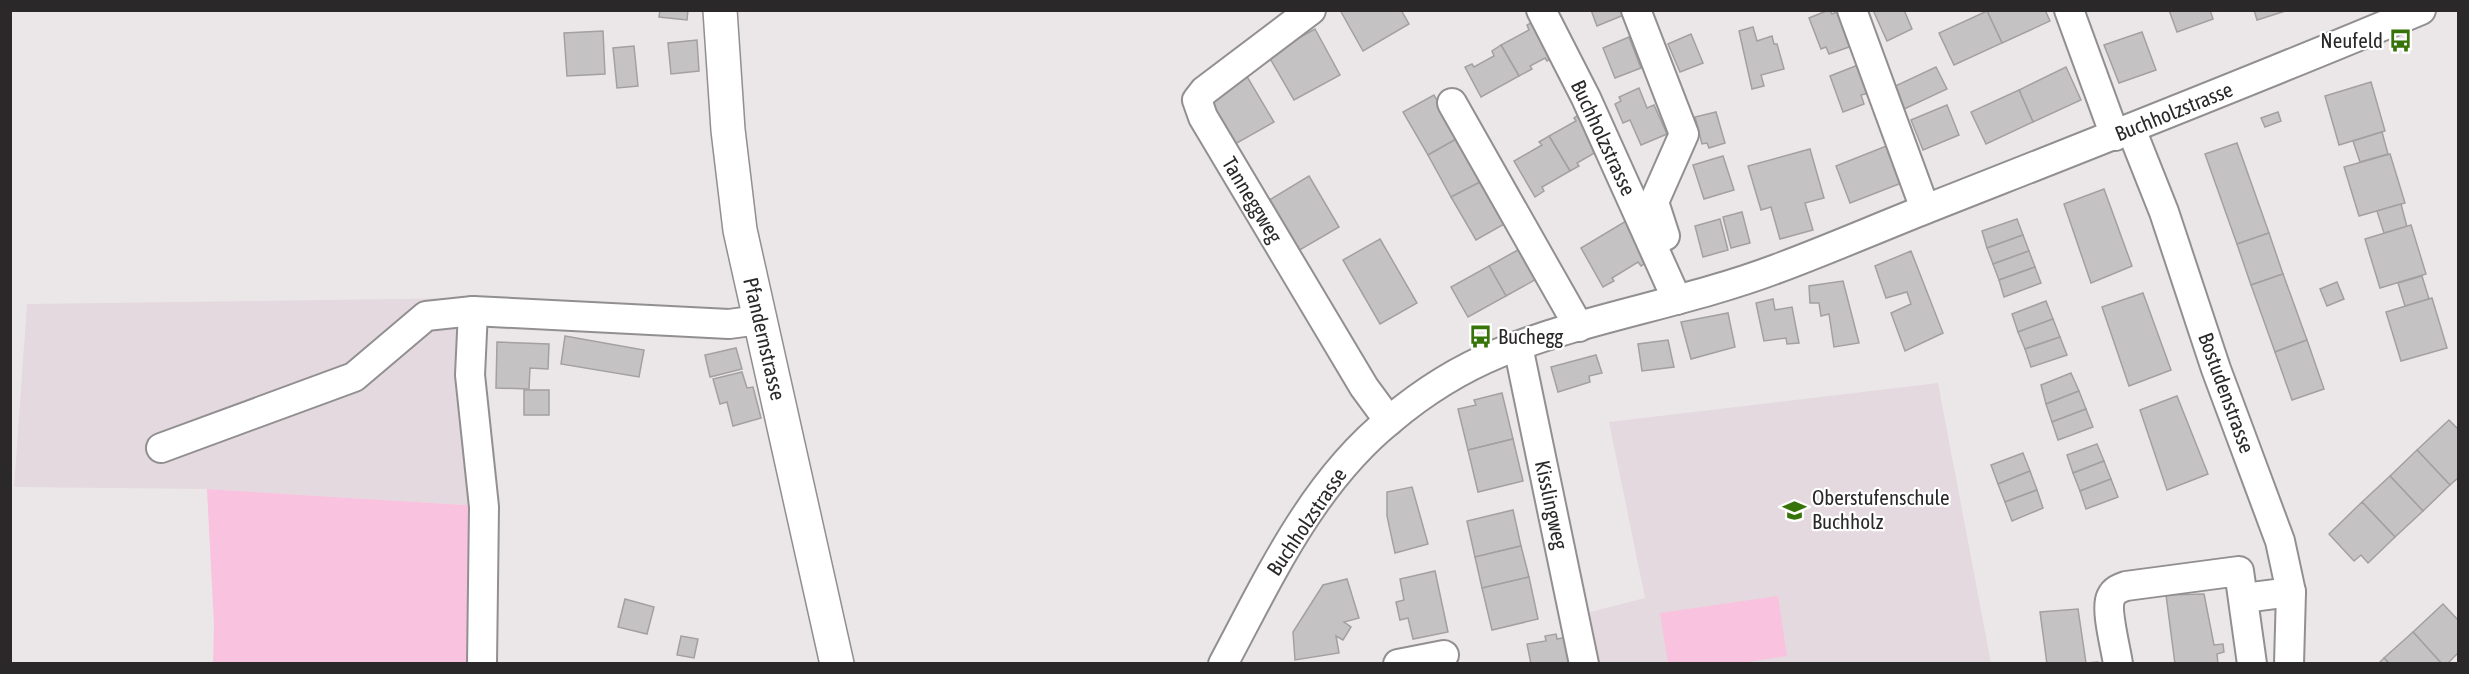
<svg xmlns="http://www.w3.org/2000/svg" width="2469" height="674" font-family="'Asap Condensed',sans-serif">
<rect width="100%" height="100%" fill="#ebe7e9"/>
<!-- built -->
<g fill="#e4d9de">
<path d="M 468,298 L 481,506 L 207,489 L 14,487 L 27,304 Z"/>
<path d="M 1938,383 L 1991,663 L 1599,663 L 1590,612 L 1645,598 L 1609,422 Z"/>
</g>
<!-- green -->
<g fill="#f9c2de">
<path d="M 207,489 L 481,506 L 477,663 L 213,663 L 214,625 Z"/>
<path d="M 1778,596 L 1787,656 L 1733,664 L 1668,663 L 1660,613 Z"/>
</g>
<!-- building -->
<g fill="#c5c2c3" stroke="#a3a0a1" stroke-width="1.5">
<path d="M 660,10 L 688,10 L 687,20 L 659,17 Z"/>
<path d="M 1340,10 L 1401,10 L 1409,24 L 1363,51 Z"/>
<path d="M 1591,10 L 1624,10 L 1626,14 L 1597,26 Z"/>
<path d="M 1829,10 L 1832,14 L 1839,11 L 1852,46 L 1829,54 L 1826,47 L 1821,49 L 1809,18 Z"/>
<path d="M 1873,10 L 1904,10 L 1912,29 L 1887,41 Z"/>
<path d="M 2045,10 L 2050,21 L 2002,43 L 1987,11 Z"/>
<path d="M 2169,10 L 2210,10 L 2213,19 L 2177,32 Z"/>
<path d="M 2254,10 L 2289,10 L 2257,20 Z"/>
<path d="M 1987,11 L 2002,43 L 1954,65 L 1939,33 Z"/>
<path d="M 1538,19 L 1558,55 L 1547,61 L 1545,58 L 1530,66 L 1532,69 L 1519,76 L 1501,45 L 1529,30 L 1527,25 Z"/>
<path d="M 1753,27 L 1757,41 L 1772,36 L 1774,44 L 1777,44 L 1784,69 L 1761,75 L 1764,86 L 1752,89 L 1739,31 Z"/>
<path d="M 1315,29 L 1340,75 L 1294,100 L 1268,55 Z"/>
<path d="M 603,31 L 605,74 L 567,76 L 564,33 Z"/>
<path d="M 2142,32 L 2156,70 L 2119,83 L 2104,45 Z"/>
<path d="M 1691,34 L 1703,63 L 1680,72 L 1668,44 Z"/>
<path d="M 1629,37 L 1641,68 L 1615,78 L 1603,48 Z"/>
<path d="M 697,40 L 699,71 L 671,74 L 668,43 Z"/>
<path d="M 1501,45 L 1519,76 L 1481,97 L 1465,67 L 1472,64 L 1474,67 L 1494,56 L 1492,51 Z"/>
<path d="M 634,46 L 638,86 L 617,88 L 613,48 Z"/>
<path d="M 1858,65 L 1869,93 L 1861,95 L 1864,104 L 1843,112 L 1830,76 Z"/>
<path d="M 1936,67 L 1947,89 L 1902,110 L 1891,88 Z"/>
<path d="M 2066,67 L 2081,100 L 2033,122 L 2019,90 Z"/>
<path d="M 1246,75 L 1274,122 L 1228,148 L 1201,102 Z"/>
<path d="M 2371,82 L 2385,131 L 2339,145 L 2325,96 Z"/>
<path d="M 1639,88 L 1647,108 L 1654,105 L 1667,134 L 1641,145 L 1630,120 L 1623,123 L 1615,104 L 1621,101 L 1619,97 Z"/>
<path d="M 2019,90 L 2033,122 L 1986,144 L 1971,112 Z"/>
<path d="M 1434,95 L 1458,138 L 1428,155 L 1403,112 Z"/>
<path d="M 1947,105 L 1959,135 L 1923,150 L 1911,120 Z"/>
<path d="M 1716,112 L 1725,143 L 1709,148 L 1707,143 L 1702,144 L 1695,117 Z"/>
<path d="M 2278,112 L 2281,121 L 2265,127 L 2261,118 Z"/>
<path d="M 1582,113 L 1603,148 L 1577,163 L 1579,166 L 1570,171 L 1549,136 L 1576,121 L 1574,118 Z"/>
<path d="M 2382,132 L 2388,154 L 2360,162 L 2353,141 Z"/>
<path d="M 1549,136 L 1570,171 L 1542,187 L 1544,191 L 1535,197 L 1514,161 L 1542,145 L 1539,142 Z"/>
<path d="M 1458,138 L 1482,181 L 1451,197 L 1428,155 Z"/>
<path d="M 2237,143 L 2269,233 L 2237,244 L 2205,154 Z"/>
<path d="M 1889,145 L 1904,182 L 1850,203 L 1836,166 Z"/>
<path d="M 1810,149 L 1824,198 L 1805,203 L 1813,230 L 1780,239 L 1771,207 L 1761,210 L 1748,166 Z"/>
<path d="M 2390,154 L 2405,203 L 2359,216 L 2344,167 Z"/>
<path d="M 1723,156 L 1734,190 L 1704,199 L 1693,165 Z"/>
<path d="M 1309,176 L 1339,227 L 1291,255 L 1261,205 Z"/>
<path d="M 1482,181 L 1506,223 L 1476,240 L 1451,197 Z"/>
<path d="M 2104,189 L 2132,266 L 2091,283 L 2064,204 Z"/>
<path d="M 2401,204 L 2407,227 L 2384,233 L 2377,211 Z"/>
<path d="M 1742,212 L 1750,243 L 1731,248 L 1723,217 Z"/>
<path d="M 1720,219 L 1728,250 L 1703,257 L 1695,226 Z"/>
<path d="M 2017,219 L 2023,235 L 1987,248 L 1982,231 Z"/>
<path d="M 1626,221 L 1649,261 L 1641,266 L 1638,262 L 1612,278 L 1614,281 L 1603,287 L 1581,248 Z"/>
<path d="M 2411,225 L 2426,274 L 2380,288 L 2365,239 Z"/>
<path d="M 2269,233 L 2283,274 L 2251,285 L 2237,244 Z"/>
<path d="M 2023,235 L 2029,251 L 1993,264 L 1987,248 Z"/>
<path d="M 1380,239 L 1417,303 L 1380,324 L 1343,260 Z"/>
<path d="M 1525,246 L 1542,276 L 1506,296 L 1489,266 Z"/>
<path d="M 1911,251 L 1943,333 L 1905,351 L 1891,313 L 1911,304 L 1907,292 L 1886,298 L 1875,266 Z"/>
<path d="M 2029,251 L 2035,267 L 1999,280 L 1993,264 Z"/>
<path d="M 1489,266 L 1506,296 L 1468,317 L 1451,287 Z"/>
<path d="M 2035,267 L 2041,283 L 2004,297 L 1999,280 Z"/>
<path d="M 2283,274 L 2307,340 L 2275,352 L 2251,285 Z"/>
<path d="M 2422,276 L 2429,299 L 2405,306 L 2398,283 Z"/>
<path d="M 1843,281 L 1859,343 L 1834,347 L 1829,314 L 1821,316 L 1819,303 L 1810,303 L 1809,286 Z"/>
<path d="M 2337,282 L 2344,299 L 2327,306 L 2320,289 Z"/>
<path d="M 2143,293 L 2171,370 L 2129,386 L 2102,307 Z"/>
<path d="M 2432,298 L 2447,348 L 2401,361 L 2386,312 Z"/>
<path d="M 1773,299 L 1775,310 L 1792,307 L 1799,343 L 1787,344 L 1786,338 L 1764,341 L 1756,303 Z"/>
<path d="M 2046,301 L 2053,319 L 2018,332 L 2012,314 Z"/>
<path d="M 1728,313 L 1735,347 L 1691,359 L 1681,322 Z"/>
<path d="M 2053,319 L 2060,337 L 2025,349 L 2018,332 Z"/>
<path d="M 565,336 L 644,350 L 639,377 L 561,364 Z"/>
<path d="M 2060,337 L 2067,355 L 2031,367 L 2025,349 Z"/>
<path d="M 1668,340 L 1674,367 L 1642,371 L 1638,344 Z"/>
<path d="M 2307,340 L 2324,389 L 2292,400 L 2275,352 Z"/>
<path d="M 497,342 L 549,344 L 548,369 L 530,368 L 529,389 L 496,388 Z"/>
<path d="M 736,348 L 742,369 L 710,377 L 705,355 Z"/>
<path d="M 1596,355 L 1602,373 L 1589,376 L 1590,382 L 1558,392 L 1551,367 Z"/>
<path d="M 742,372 L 747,388 L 753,387 L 761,418 L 733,426 L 727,402 L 720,404 L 713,379 Z"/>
<path d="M 2071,373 L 2079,391 L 2046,404 L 2041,385 Z"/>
<rect x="524" y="390" width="25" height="25"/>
<path d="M 2079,391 L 2086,409 L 2052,422 L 2046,404 Z"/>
<path d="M 1502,393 L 1513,439 L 1468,450 L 1458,409 L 1476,405 L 1474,400 Z"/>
<path d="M 2177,396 L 2208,474 L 2167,490 L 2140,410 Z"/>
<path d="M 2086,409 L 2093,427 L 2058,440 L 2052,422 Z"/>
<path d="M 2449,420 L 2458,429 L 2458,478 L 2450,485 L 2417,450 Z"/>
<path d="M 1513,439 L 1523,481 L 1478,492 L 1468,450 Z"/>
<path d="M 2097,444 L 2104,461 L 2073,473 L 2067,455 Z"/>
<path d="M 2417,450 L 2450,485 L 2423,511 L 2390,476 Z"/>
<path d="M 2023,453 L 2030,471 L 1998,484 L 1991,465 Z"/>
<path d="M 2104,461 L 2111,479 L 2080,491 L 2073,473 Z"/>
<path d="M 2030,471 L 2037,490 L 2005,502 L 1998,484 Z"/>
<path d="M 2390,476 L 2423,511 L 2395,537 L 2362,502 Z"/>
<path d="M 2111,479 L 2118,497 L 2086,509 L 2080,491 Z"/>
<path d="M 1412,487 L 1428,544 L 1395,553 L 1387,516 L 1387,492 Z"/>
<path d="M 2037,490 L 2043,508 L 2012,521 L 2005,502 Z"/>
<path d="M 2362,502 L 2395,537 L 2368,563 L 2361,555 L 2354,561 L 2329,534 Z"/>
<path d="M 1513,510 L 1521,546 L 1475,557 L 1467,521 Z"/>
<path d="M 1521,546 L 1529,577 L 1482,588 L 1475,557 Z"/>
<path d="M 1435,571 L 1448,632 L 1413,639 L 1408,618 L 1400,620 L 1396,602 L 1404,600 L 1400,579 Z"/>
<path d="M 1529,577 L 1538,619 L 1492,630 L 1482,588 Z"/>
<path d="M 1347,579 L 1359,618 L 1344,622 L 1351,627 L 1343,640 L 1336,636 L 1339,653 L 1295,660 L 1293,632 L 1323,585 Z"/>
<path d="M 2204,594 L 2214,645 L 2223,644 L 2224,652 L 2217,654 L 2218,664 L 2175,664 L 2166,595 Z"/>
<path d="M 625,599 L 654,607 L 647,634 L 618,627 Z"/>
<path d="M 2443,604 L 2458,620 L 2458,653 L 2447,664 L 2442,664 L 2413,632 Z"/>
<path d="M 2078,609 L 2086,663 L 2098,662 L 2099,664 L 2047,664 L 2040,612 Z"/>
<path d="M 2413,632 L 2442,664 L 2390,664 L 2384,658 Z"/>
<path d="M 1556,634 L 1557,639 L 1567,637 L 1572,664 L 1531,664 L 1527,644 L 1546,641 L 1545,636 Z"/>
<path d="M 681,636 L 698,639 L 694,658 L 677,655 Z"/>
<path d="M 2384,658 L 2390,664 L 2378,664 Z"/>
</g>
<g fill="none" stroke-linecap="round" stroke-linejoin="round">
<defs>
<g id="minor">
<path d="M 1311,10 L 1204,91 L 1197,100 L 1203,117 L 1364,387 L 1389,421"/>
<path d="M 1541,10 L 1586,98 L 1677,300"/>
<path d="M 1636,10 L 1684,134 L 1654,202 L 1665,236"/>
<path d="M 1852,10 L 1925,209"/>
<path d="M 2069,10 L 2115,136"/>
<path d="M 1452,103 L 1579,327"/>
<path d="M 2131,129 L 2164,212 L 2216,369 L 2280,541 L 2291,592 L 2289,664"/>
<path d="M 473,311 L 470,375 L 484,507 L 482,664"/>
<path d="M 1518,346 L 1584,664"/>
<path d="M 161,448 L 354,377 L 426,316 L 473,311 L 729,324 L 759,320"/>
<path d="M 2244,598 L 2291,592"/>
<path d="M 1223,664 C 1269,578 1312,483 1390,420 C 1422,393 1460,369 1499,353 C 1588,317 1686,303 1776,269 C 1825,251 1873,230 1921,211 C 2088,145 2255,80 2421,10"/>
<path d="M 1398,664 L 1444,655"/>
<path d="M 2118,664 C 2116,649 2105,609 2111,597 C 2114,590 2120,588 2126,586 L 2239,571 L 2252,664"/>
</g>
<path id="major" d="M 720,10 L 728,130 L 740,230 L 837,664"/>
</defs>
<!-- minor casing -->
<use href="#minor" stroke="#928f91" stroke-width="32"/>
<!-- major casing -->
<use href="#major" stroke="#928f91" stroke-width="36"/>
<!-- minor -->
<use href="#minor" stroke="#fff" stroke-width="28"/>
<!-- major -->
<use href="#major" stroke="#fff" stroke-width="33"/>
</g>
<!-- icons -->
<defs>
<symbol id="bus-bare" viewBox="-9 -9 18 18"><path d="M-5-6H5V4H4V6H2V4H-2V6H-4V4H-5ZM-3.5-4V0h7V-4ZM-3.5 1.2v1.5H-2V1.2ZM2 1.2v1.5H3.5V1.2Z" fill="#367309" stroke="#fff" stroke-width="2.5" paint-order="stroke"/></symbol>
<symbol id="school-bare" viewBox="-9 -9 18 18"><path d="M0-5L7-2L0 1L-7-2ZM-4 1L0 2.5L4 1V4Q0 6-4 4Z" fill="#367309" stroke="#fff" stroke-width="2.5" paint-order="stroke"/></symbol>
</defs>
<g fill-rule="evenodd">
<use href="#bus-bare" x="2384" y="24" width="33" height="33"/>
<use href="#bus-bare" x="1464" y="320" width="33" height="33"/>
<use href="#school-bare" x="1778" y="494" width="33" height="33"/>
</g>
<g text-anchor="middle" stroke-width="4.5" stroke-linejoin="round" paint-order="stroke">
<!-- poi labels -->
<g font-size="21" fill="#2a2829" stroke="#fff" text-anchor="start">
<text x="2383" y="48" text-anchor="end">Neufeld</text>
<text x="1498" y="344">Buchegg</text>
<text x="1812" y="505">Oberstufenschule<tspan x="1812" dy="24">Buchholz</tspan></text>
</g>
<!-- street labels -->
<g font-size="21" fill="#2a2829" stroke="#fff">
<text transform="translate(2174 112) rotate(-22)" y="7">Buchholzstrasse</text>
<text transform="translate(1603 138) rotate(65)" y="7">Buchholzstrasse</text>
<text transform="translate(1252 200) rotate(59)" y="7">Tanneggweg</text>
<text transform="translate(764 339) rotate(77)" y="7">Pfandernstrasse</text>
<text transform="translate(2226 393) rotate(70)" y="7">Bostudenstrasse</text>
<text transform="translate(1551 505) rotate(78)" y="7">Kisslingweg</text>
<text transform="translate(1307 522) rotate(-56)" y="7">Buchholzstrasse</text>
</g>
</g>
<!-- border -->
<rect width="2469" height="674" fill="none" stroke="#2a2829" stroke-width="24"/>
</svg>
